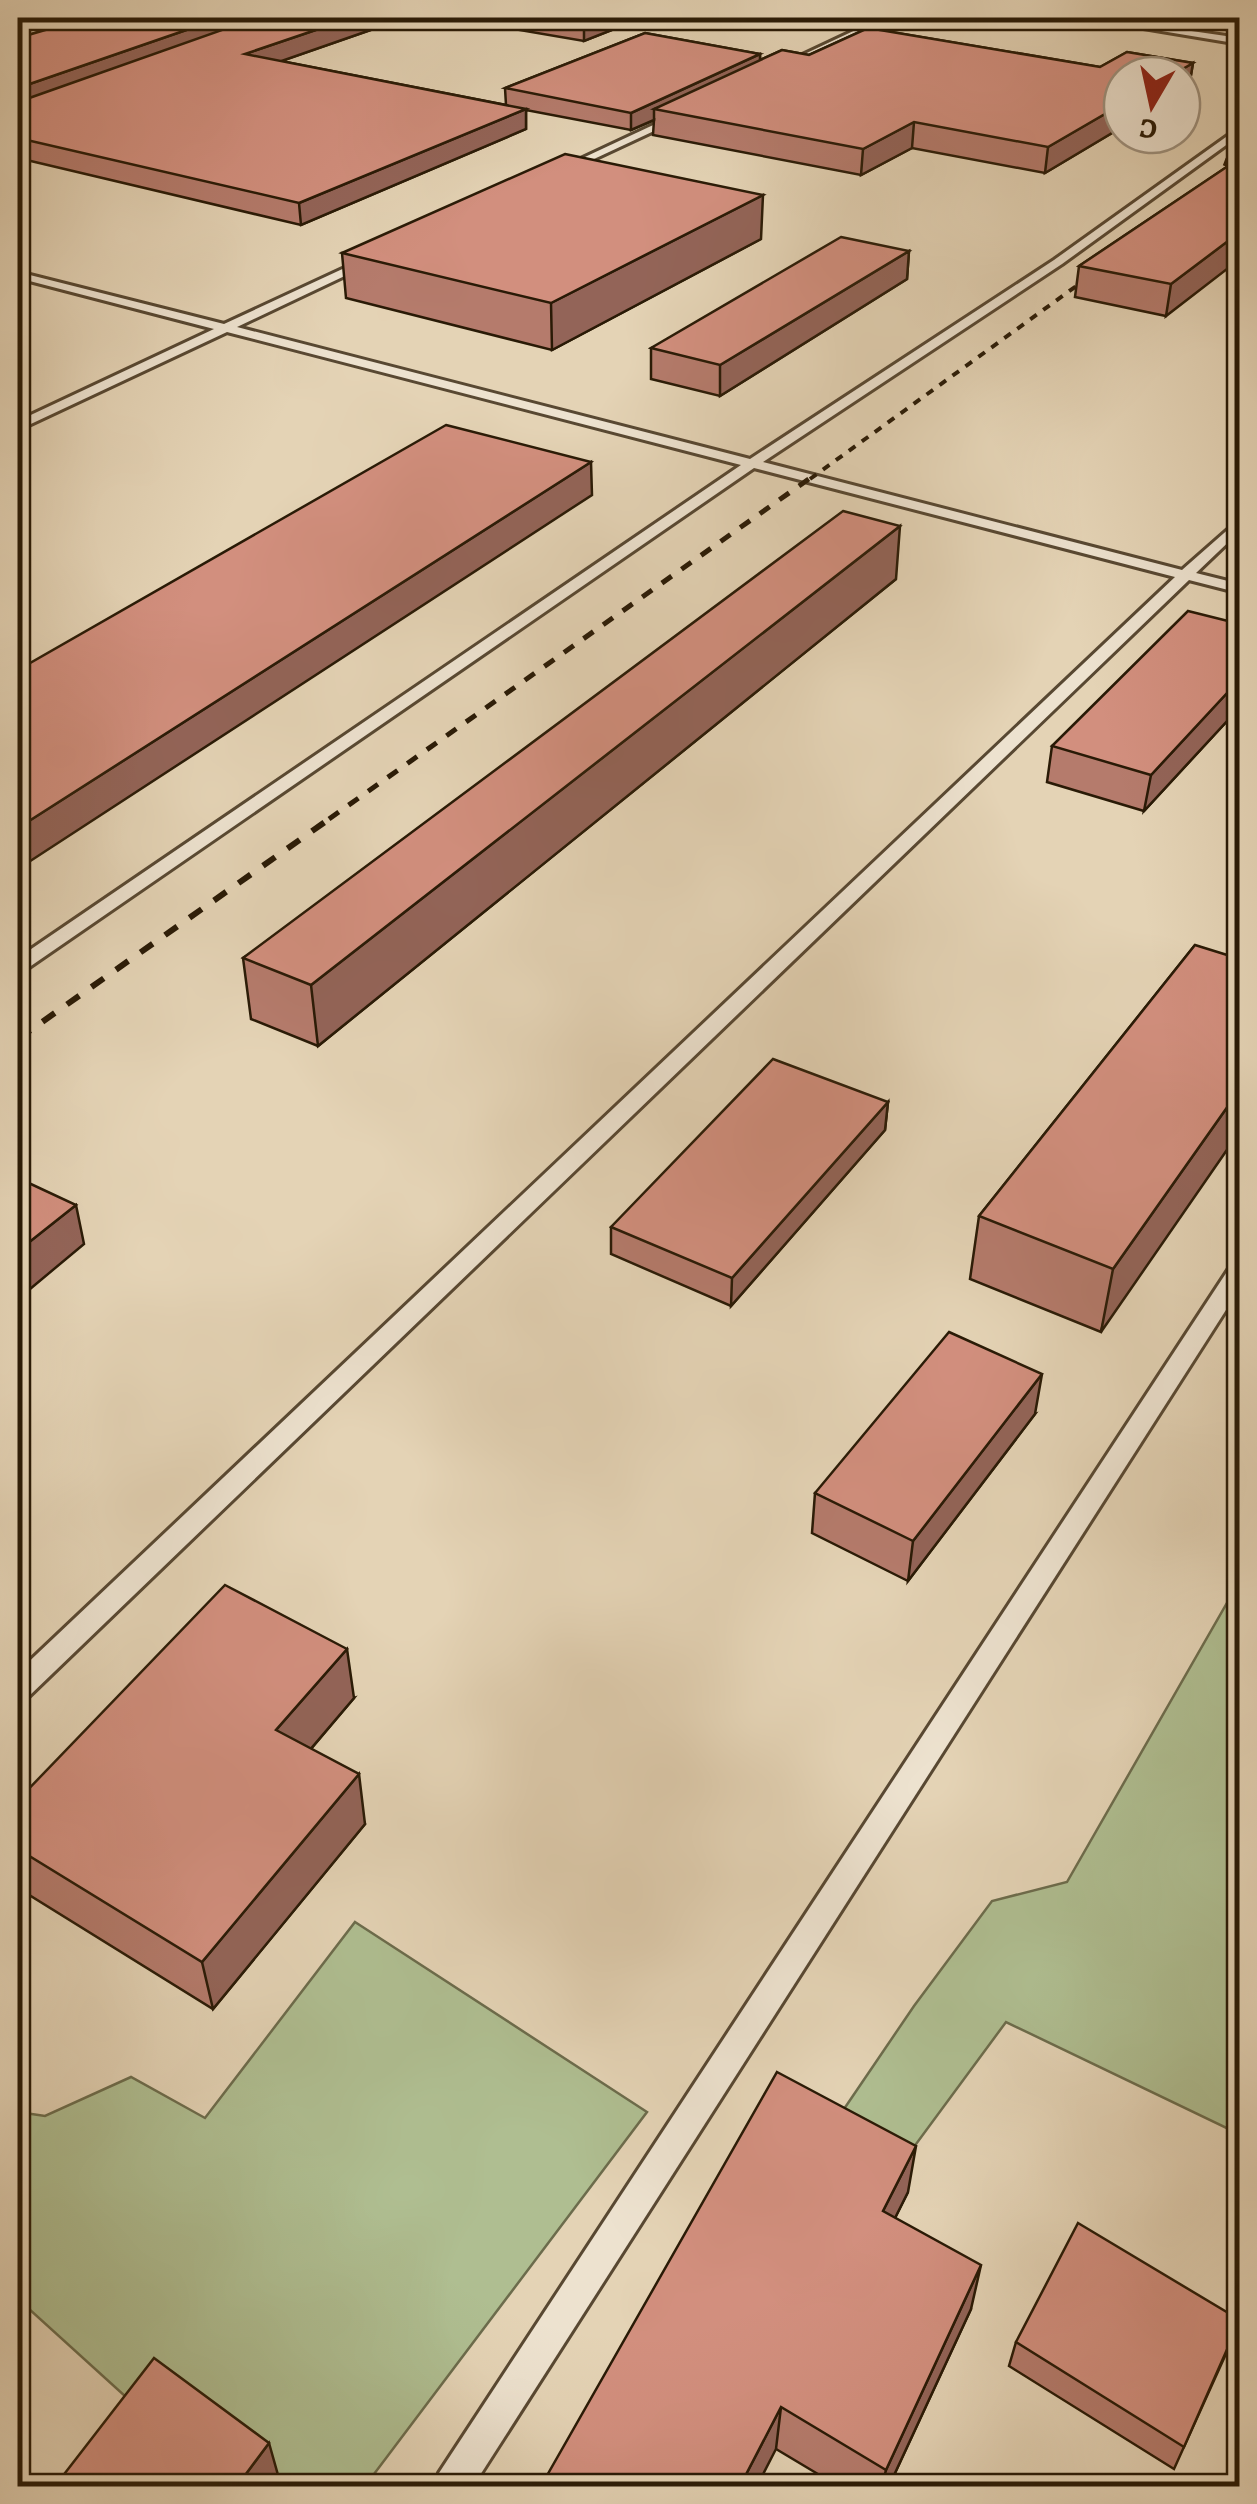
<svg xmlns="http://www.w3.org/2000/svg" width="1257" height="2504" font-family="Alegreya,serif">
<rect width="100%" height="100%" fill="#e4d3b5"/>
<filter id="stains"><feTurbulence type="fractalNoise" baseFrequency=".002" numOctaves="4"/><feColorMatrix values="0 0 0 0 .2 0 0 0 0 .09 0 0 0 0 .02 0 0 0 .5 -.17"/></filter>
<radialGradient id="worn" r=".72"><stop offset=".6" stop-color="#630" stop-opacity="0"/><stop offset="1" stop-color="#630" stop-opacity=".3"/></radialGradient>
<!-- green -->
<g fill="#afbe91" stroke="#6c6c4c" stroke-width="2.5">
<path d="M 1239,1582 L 1239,2134 L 1006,2022 L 908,2155 L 791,2187 L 914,2006 L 992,1901 L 1067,1882 Z"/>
<path d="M 355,1922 L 647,2112 L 365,2486 L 224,2486 L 18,2299 L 18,2112 L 45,2116 L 131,2077 L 205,2118 Z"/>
</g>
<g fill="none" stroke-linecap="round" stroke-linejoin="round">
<defs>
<g id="lane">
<path d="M 881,18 L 891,18 L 785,69 L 777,67 Z"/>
<path d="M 1083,18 L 1101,18 L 1240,38 L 1240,44 Z"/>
<path d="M 681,112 L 684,117 L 564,173 L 555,171 Z"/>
<path d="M 1240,127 L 1240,135 L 1062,264 L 763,462 L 1182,570 L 1240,519 L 1240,531 L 1196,573 L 1240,584 L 1240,593 L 1189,580 L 28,1697 L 18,1700 L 18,1672 L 1175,577 L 754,468 L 25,970 L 18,972 L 18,958 L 741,465 L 227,332 L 18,430 L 18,421 L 214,329 L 18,278 L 18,272 L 224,324 L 364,259 L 372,259 L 372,263 L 237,327 L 750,459 L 1054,260 Z"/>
<path d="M 1240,1261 L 1240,1288 L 473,2486 L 434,2486 L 439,2473 L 1232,1264 Z"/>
</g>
</defs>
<!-- lane casing -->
<use href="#lane" stroke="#584832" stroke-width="6"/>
<!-- lane -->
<use href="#lane" fill="#ede2cf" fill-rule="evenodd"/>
<!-- rail-far2 -->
<g stroke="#291a06" stroke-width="4" stroke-dasharray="8 8" stroke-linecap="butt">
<path d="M 1219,181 L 1240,126"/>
<path d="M 810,479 L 1097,271"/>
</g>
<!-- rail-far1 -->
<path stroke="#291a06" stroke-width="5" stroke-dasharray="12 12" stroke-linecap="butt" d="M 329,819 L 813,476"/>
<!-- rail -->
<path stroke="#291a06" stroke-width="6" stroke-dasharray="15 15" stroke-linecap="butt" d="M 18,1039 L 332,817"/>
</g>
<!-- wall -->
<g fill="#b57b6c" stroke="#291a06" stroke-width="2.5">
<path d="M 86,18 L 405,18 L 281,61 L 506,105 L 505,88 L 645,33 L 760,54 L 760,60 L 782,50 L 809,55 L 868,28 L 1100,67 L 1127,52 L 1193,63 L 1189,87 L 1182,91 L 1182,75 L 1122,75 L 1122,127 L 1045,173 L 912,148 L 861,175 L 653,135 L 654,120 L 631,130 L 526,110 L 526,129 L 301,225 L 18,158 L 18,38 Z"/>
<path d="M 450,18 L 642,18 L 584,41 Z"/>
<path d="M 1240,158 L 1166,316 L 1075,297 L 1079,266 Z"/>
<path d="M 761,239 L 552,350 L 346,298 L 342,253 Z"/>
<path d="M 909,251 L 907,279 L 720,396 L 651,379 L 651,348 Z"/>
<path d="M 896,579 L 318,1046 L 251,1019 L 243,958 Z"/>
<path d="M 1240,624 L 1240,707 L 1144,811 L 1047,782 L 1052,746 Z"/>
<path d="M 1195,945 L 1101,1332 L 970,1279 L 979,1216 Z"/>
<path d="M 888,1102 L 885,1130 L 731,1306 L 611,1254 L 611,1227 Z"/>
<path d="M 1035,1414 L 908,1581 L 812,1533 L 815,1493 Z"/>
<path d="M 354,1698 L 311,1749 L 365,1824 L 213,2009 L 18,1888 L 18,1800 Z"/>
<path d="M 908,2192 L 895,2218 L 971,2309 L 889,2486 L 838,2486 L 776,2449 L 541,2486 Z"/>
<path d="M 1016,2342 L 1230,2345 L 1174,2469 L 1009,2366 Z"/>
</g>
<!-- shaded-wall -->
<g fill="#936458" stroke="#291a06" stroke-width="2.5">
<path d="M 221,18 L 275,18 L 18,109 L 18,88 Z"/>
<path d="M 351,18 L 405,18 L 247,73 L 245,54 Z"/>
<path d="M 596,18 L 642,18 L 584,41 L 584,23 Z"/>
<path d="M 760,54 L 760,70 L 654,109 L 654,120 L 631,130 L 631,113 Z"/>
<path d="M 1193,63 L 1189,87 L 1182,91 L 1182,75 L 1172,75 Z"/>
<path d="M 1122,104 L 1122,127 L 1045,173 L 1048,147 Z"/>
<path d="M 526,109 L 526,129 L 301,225 L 299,203 Z"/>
<path d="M 914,122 L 912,148 L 861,175 L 863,149 Z"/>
<path d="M 763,195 L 761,239 L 552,350 L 551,303 Z"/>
<path d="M 1240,232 L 1240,259 L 1166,316 L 1171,284 Z"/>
<path d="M 909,251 L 907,279 L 720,396 L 720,365 Z"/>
<path d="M 591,462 L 592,495 L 18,869 L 18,828 Z"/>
<path d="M 900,526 L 896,579 L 318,1046 L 311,985 Z"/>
<path d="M 1240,679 L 1240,707 L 1144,811 L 1151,775 Z"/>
<path d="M 1240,1089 L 1240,1131 L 1101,1332 L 1113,1269 Z"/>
<path d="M 888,1102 L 885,1130 L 731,1306 L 732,1278 Z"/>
<path d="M 76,1205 L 84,1244 L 18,1299 L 18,1251 Z"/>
<path d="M 1042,1374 L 1035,1414 L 908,1581 L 913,1541 Z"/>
<path d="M 347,1649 L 354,1698 L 285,1779 L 276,1730 Z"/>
<path d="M 359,1774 L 365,1824 L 213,2009 L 202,1962 Z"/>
<path d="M 916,2146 L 908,2192 L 876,2256 L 883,2211 Z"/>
<path d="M 981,2265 L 971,2309 L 889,2486 L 882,2486 L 886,2470 Z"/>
<path d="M 781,2407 L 776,2449 L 757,2486 L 740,2486 Z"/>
<path d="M 269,2443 L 278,2475 L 270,2486 L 237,2486 Z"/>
</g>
<!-- building -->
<g fill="#d28f7e" stroke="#291a06" stroke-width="2.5">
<path d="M 86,18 L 221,18 L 18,88 L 18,38 Z"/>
<path d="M 256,18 L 351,18 L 245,54 L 526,109 L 299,203 L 18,138 L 18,102 Z"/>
<path d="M 554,18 L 596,18 L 584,23 Z"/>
<path d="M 868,28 L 1100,67 L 1127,52 L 1193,63 L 1172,75 L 1122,75 L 1122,104 L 1048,147 L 914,122 L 863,149 L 654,109 L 782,50 L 809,55 Z"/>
<path d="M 645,33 L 760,54 L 631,113 L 505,88 Z"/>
<path d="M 565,154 L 763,195 L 551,303 L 342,253 Z"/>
<path d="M 1240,158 L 1240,232 L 1171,284 L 1079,266 Z"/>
<path d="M 841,237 L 909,251 L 720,365 L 651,348 Z"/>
<path d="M 446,425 L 591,462 L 18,828 L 18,670 Z"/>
<path d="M 843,511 L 900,526 L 311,985 L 243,958 Z"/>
<path d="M 1188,611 L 1240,624 L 1240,679 L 1151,775 L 1052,746 Z"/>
<path d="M 1195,945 L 1240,959 L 1240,1089 L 1113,1269 L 979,1216 Z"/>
<path d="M 773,1059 L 888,1102 L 732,1278 L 611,1227 Z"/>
<path d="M 18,1178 L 76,1205 L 18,1251 Z"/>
<path d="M 949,1332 L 1042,1374 L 913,1541 L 815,1493 Z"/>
<path d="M 225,1585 L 347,1649 L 276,1730 L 359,1774 L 202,1962 L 18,1849 L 18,1800 Z"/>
<path d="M 777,2072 L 916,2146 L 883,2211 L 981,2265 L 886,2470 L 781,2407 L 740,2486 L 541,2486 Z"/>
<path d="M 1078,2223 L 1240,2320 L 1184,2447 L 1016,2342 Z"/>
<path d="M 154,2358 L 269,2443 L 237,2486 L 55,2486 Z"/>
</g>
<!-- margin -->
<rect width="1257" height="2504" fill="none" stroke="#e4d3b5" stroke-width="60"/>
<rect x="20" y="20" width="1217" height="2464" fill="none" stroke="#291a06" stroke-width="5"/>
<rect x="30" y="30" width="1197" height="2444" fill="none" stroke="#291a06" stroke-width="2.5"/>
<!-- north arrow -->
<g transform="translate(1152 105) rotate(189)"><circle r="48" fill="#ede2cf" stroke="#9f927f" stroke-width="2.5"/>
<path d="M0-8L18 38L0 25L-18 38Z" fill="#8f2418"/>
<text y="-15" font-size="28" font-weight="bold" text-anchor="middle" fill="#291a06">С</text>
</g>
<rect width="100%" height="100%" filter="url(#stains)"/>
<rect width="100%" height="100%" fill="url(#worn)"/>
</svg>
